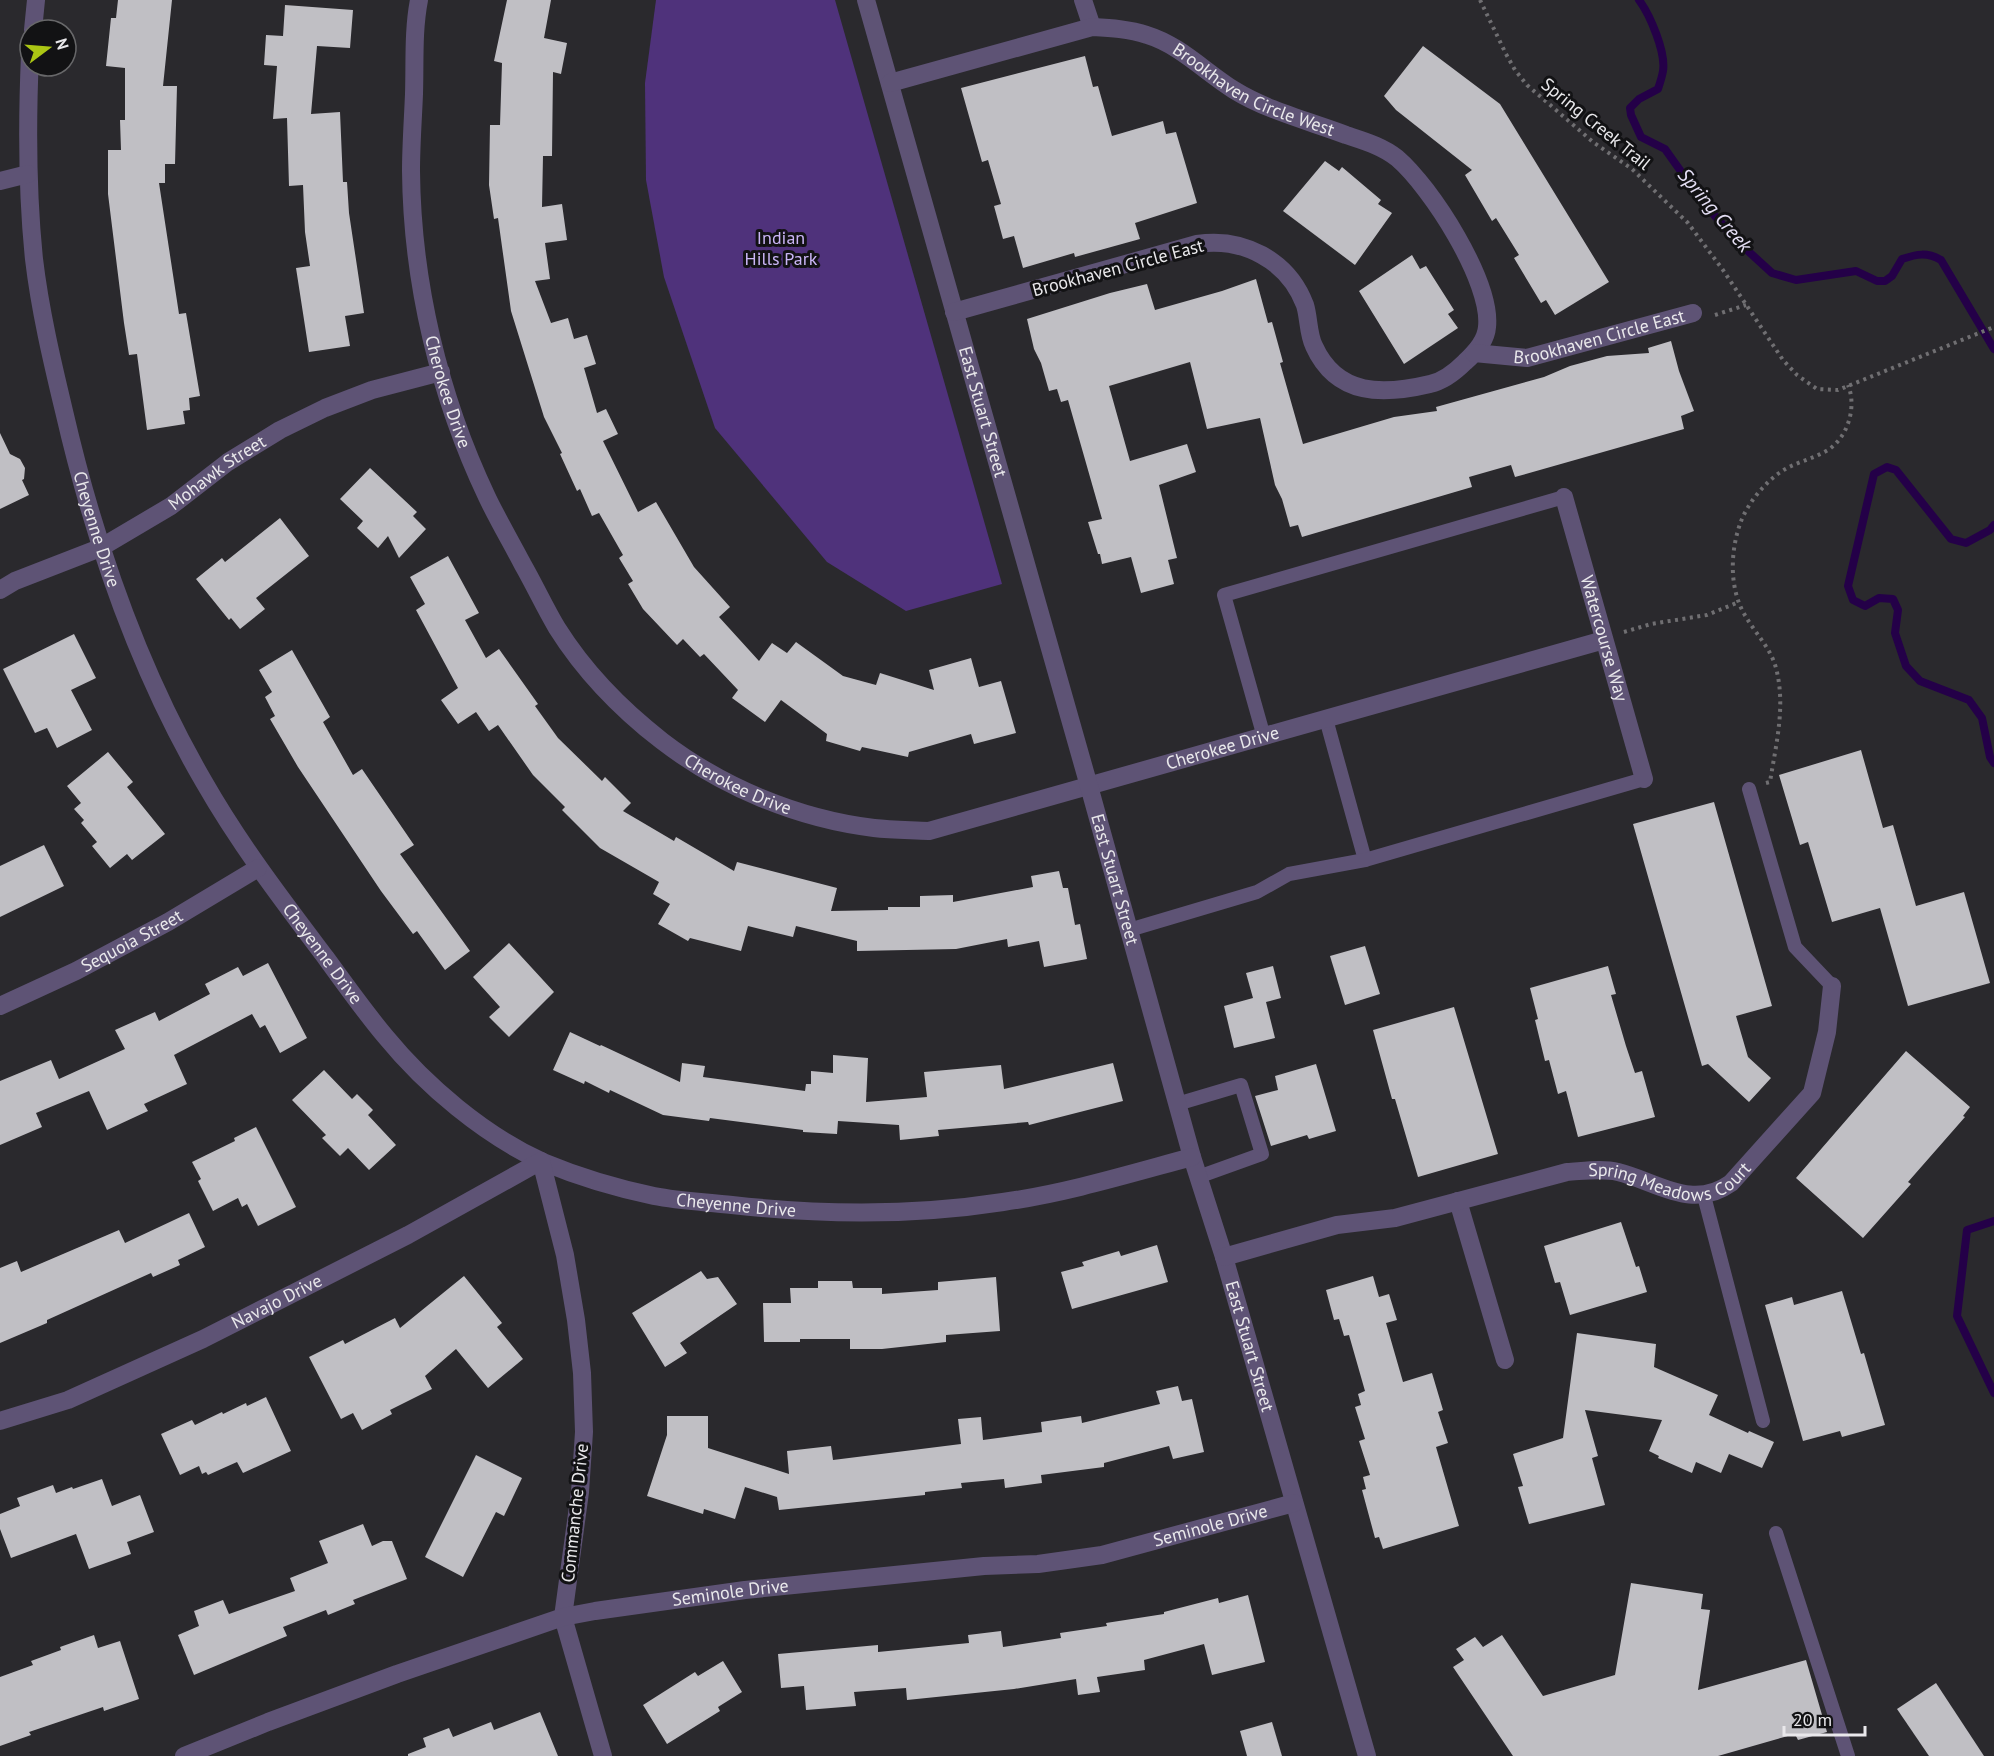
<svg xmlns="http://www.w3.org/2000/svg" width="1994" height="1756" font-family="'PT Sans',sans-serif">
<rect width="100%" height="100%" fill="#2a292d"/>
<!-- green -->
<path fill="#4f327b" d="M 656,0 L 835,0 L 1002,584 L 906,611 L 827,562 L 715,428 L 664,277 L 646,180 L 645,83 Z"/>
<g fill="none" stroke-linecap="round" stroke-linejoin="round">
<!-- stream -->
<g stroke="#240048" stroke-width="8">
<path d="M 1639,0 C 1650,15 1666,52 1663,71 C 1662,77 1660,83 1658,89 L 1639,99 L 1630,108 L 1631,115 L 1641,137 L 1665,149 L 1702,201 L 1736,240 L 1772,273 L 1796,280 L 1856,271 L 1877,281 L 1885,281 L 1892,276 L 1902,259 C 1917,254 1927,252 1941,260 L 1994,349"/>
<path d="M 1994,525 L 1990,530 L 1966,543 L 1951,539 L 1896,470 L 1887,467 L 1874,474 L 1848,586 L 1853,600 L 1865,606 L 1879,598 L 1893,599 L 1898,610 L 1895,633 L 1906,666 L 1920,681 L 1969,700 L 1982,718 L 1990,757 L 1994,763"/>
<path d="M 1994,1221 L 1967,1230 L 1957,1316 L 1994,1393"/>
</g>
</g>
<!-- building -->
<g fill="#c0bfc4">
<path d="M 118,0 L 172,0 L 163,86 L 177,86 L 175,164 L 165,164 L 165,183 L 159,183 L 179,314 L 186,313 L 200,396 L 189,398 L 190,410 L 183,411 L 185,424 L 147,430 L 137,354 L 129,355 L 124,323 L 108,194 L 108,150 L 121,150 L 120,120 L 125,120 L 125,68 L 106,66 L 111,18 L 116,18 Z"/>
<path d="M 507,0 L 551,0 L 544,38 L 567,43 L 561,74 L 553,72 L 552,156 L 543,156 L 542,207 L 562,204 L 567,240 L 545,243 L 550,279 L 535,281 L 551,323 L 568,318 L 574,339 L 587,335 L 596,364 L 584,368 L 597,413 L 606,409 L 618,434 L 603,441 L 638,512 L 656,502 L 694,567 L 730,607 L 719,617 L 759,661 L 772,643 L 787,653 L 796,642 L 843,676 L 876,685 L 880,673 L 934,690 L 929,670 L 971,658 L 979,687 L 1001,681 L 1016,733 L 974,744 L 971,734 L 909,752 L 908,757 L 862,747 L 860,751 L 826,741 L 827,734 L 781,700 L 765,722 L 732,698 L 738,690 L 704,654 L 700,657 L 683,639 L 677,645 L 643,609 L 628,584 L 633,581 L 619,558 L 623,555 L 599,513 L 592,516 L 580,489 L 577,491 L 560,454 L 562,453 L 544,417 L 511,311 L 498,218 L 494,219 L 489,185 L 490,125 L 500,125 L 502,63 L 494,61 Z"/>
<path d="M 285,5 L 353,10 L 350,48 L 317,46 L 311,114 L 340,112 L 343,182 L 347,182 L 349,213 L 364,313 L 345,316 L 350,346 L 309,352 L 296,268 L 310,266 L 305,232 L 303,185 L 289,186 L 287,118 L 273,119 L 277,66 L 264,65 L 266,35 L 283,36 Z"/>
<path d="M 1423,46 L 1500,104 L 1609,282 L 1555,315 L 1546,300 L 1541,303 L 1514,258 L 1519,255 L 1496,218 L 1492,221 L 1465,175 L 1472,170 L 1396,110 L 1384,96 Z"/>
<path d="M 1085,56 L 1093,87 L 1098,86 L 1112,136 L 1163,121 L 1166,134 L 1176,132 L 1197,203 L 1135,223 L 1140,239 L 1075,257 L 1074,253 L 1023,268 L 1014,236 L 1003,239 L 994,206 L 1001,204 L 988,160 L 982,162 L 961,88 Z"/>
<path d="M 1325,161 L 1339,171 L 1342,167 L 1381,200 L 1378,204 L 1392,213 L 1355,265 L 1283,211 Z"/>
<path d="M 1412,255 L 1420,269 L 1426,266 L 1454,310 L 1448,314 L 1458,328 L 1404,364 L 1359,291 Z"/>
<path d="M 1256,279 L 1268,323 L 1272,322 L 1283,362 L 1280,363 L 1303,444 L 1394,417 L 1437,411 L 1436,407 L 1544,377 L 1570,366 L 1607,356 L 1649,353 L 1648,348 L 1671,341 L 1679,371 L 1694,411 L 1681,416 L 1684,429 L 1515,477 L 1511,465 L 1469,477 L 1472,487 L 1302,537 L 1298,525 L 1290,527 L 1282,499 L 1275,485 L 1260,418 L 1207,429 L 1190,362 L 1109,386 L 1130,461 L 1187,444 L 1196,472 L 1159,485 L 1177,558 L 1168,560 L 1174,584 L 1141,593 L 1131,557 L 1102,564 L 1100,554 L 1098,554 L 1088,522 L 1102,519 L 1068,400 L 1061,402 L 1057,389 L 1049,391 L 1041,363 L 1034,349 L 1027,319 L 1110,293 L 1147,284 L 1155,310 L 1222,291 Z"/>
<path d="M 0,433 L 10,454 L 20,459 L 25,468 L 24,479 L 22,480 L 29,495 L 0,509 Z"/>
<path d="M 370,468 L 417,512 L 413,516 L 426,529 L 399,558 L 388,536 L 378,548 L 357,528 L 363,521 L 340,499 Z"/>
<path d="M 280,518 L 309,556 L 256,598 L 265,609 L 240,629 L 231,618 L 229,620 L 196,579 L 222,558 L 225,562 Z"/>
<path d="M 448,556 L 479,613 L 465,620 L 486,658 L 499,649 L 538,704 L 535,706 L 558,738 L 602,781 L 605,777 L 631,803 L 623,811 L 674,841 L 676,837 L 734,871 L 737,862 L 837,888 L 831,911 L 888,910 L 888,907 L 920,907 L 920,896 L 953,895 L 953,902 L 1033,887 L 1031,876 L 1059,871 L 1063,888 L 1068,888 L 1075,925 L 1080,924 L 1087,959 L 1044,967 L 1039,941 L 1008,947 L 1007,939 L 956,949 L 857,951 L 857,941 L 796,926 L 793,937 L 748,926 L 741,951 L 690,938 L 688,941 L 658,924 L 670,904 L 653,894 L 659,882 L 600,848 L 562,810 L 565,807 L 533,775 L 498,725 L 489,731 L 476,712 L 458,724 L 441,700 L 458,688 L 416,610 L 425,604 L 410,577 Z"/>
<path d="M 74,634 L 96,678 L 71,690 L 92,730 L 57,748 L 47,728 L 35,733 L 3,669 Z"/>
<path d="M 292,650 L 330,717 L 323,722 L 353,775 L 362,769 L 414,845 L 400,854 L 470,951 L 445,970 L 417,931 L 413,934 L 381,891 L 298,767 L 270,719 L 275,716 L 265,697 L 272,692 L 259,670 Z"/>
<path d="M 1861,750 L 1883,828 L 1893,825 L 1916,906 L 1964,892 L 1990,983 L 1908,1006 L 1880,908 L 1832,922 L 1808,842 L 1800,845 L 1779,775 Z"/>
<path d="M 108,752 L 133,782 L 127,787 L 165,834 L 132,860 L 127,854 L 110,868 L 92,846 L 97,842 L 81,823 L 84,820 L 74,809 L 81,803 L 67,786 Z"/>
<path d="M 1714,802 L 1772,1006 L 1736,1016 L 1748,1057 L 1771,1078 L 1749,1102 L 1708,1064 L 1702,1066 L 1633,824 Z"/>
<path d="M 44,845 L 64,886 L 0,917 L 0,866 Z"/>
<path d="M 509,943 L 554,992 L 509,1037 L 489,1017 L 500,1007 L 473,977 Z"/>
<path d="M 1365,946 L 1380,994 L 1345,1005 L 1330,956 Z"/>
<path d="M 268,963 L 307,1038 L 280,1053 L 265,1025 L 260,1028 L 252,1014 L 174,1055 L 187,1084 L 144,1104 L 148,1111 L 107,1130 L 89,1091 L 36,1113 L 42,1127 L 0,1145 L 0,1081 L 51,1060 L 59,1079 L 125,1049 L 115,1030 L 155,1012 L 159,1021 L 210,994 L 205,984 L 238,967 L 243,976 Z"/>
<path d="M 1273,966 L 1281,998 L 1266,1002 L 1275,1038 L 1234,1048 L 1224,1006 L 1253,998 L 1246,973 Z"/>
<path d="M 1608,966 L 1616,994 L 1611,995 L 1626,1046 L 1635,1073 L 1642,1071 L 1655,1117 L 1578,1137 L 1566,1091 L 1558,1094 L 1549,1060 L 1545,1061 L 1535,1020 L 1538,1019 L 1530,988 Z"/>
<path d="M 1454,1007 L 1498,1154 L 1418,1177 L 1395,1099 L 1392,1099 L 1373,1030 Z"/>
<path d="M 570,1032 L 600,1046 L 601,1045 L 680,1082 L 682,1063 L 705,1066 L 703,1077 L 805,1091 L 806,1084 L 811,1084 L 811,1071 L 833,1073 L 833,1055 L 868,1058 L 866,1102 L 927,1097 L 924,1072 L 1001,1065 L 1004,1089 L 1113,1063 L 1123,1101 L 1029,1125 L 1028,1122 L 938,1130 L 939,1136 L 900,1140 L 899,1125 L 838,1121 L 837,1134 L 803,1132 L 803,1130 L 710,1118 L 709,1121 L 663,1115 L 610,1090 L 609,1093 L 585,1081 L 584,1084 L 553,1070 Z"/>
<path d="M 1906,1051 L 1970,1107 L 1963,1116 L 1965,1117 L 1908,1182 L 1911,1184 L 1863,1238 L 1796,1178 Z"/>
<path d="M 1316,1064 L 1336,1131 L 1309,1139 L 1307,1135 L 1271,1146 L 1255,1096 L 1278,1090 L 1275,1076 Z"/>
<path d="M 324,1070 L 352,1099 L 357,1094 L 373,1110 L 368,1115 L 396,1145 L 369,1170 L 348,1148 L 340,1156 L 322,1138 L 326,1135 L 292,1100 Z"/>
<path d="M 256,1127 L 296,1207 L 258,1226 L 247,1204 L 242,1207 L 238,1198 L 213,1211 L 198,1181 L 201,1179 L 192,1162 L 235,1141 L 234,1138 Z"/>
<path d="M 189,1213 L 205,1247 L 178,1260 L 180,1265 L 153,1277 L 151,1273 L 47,1320 L 47,1323 L 0,1343 L 0,1268 L 17,1261 L 21,1272 L 119,1230 L 125,1243 Z"/>
<path d="M 1621,1222 L 1636,1267 L 1639,1266 L 1647,1292 L 1570,1315 L 1560,1282 L 1555,1283 L 1544,1246 Z"/>
<path d="M 1157,1245 L 1168,1282 L 1072,1309 L 1061,1272 L 1084,1266 L 1082,1262 L 1119,1251 L 1121,1256 Z"/>
<path d="M 701,1271 L 707,1279 L 718,1277 L 737,1304 L 680,1343 L 687,1353 L 665,1367 L 632,1313 Z"/>
<path d="M 464,1276 L 502,1323 L 497,1327 L 523,1359 L 488,1388 L 456,1349 L 425,1376 L 432,1389 L 390,1410 L 392,1414 L 362,1430 L 353,1413 L 341,1419 L 309,1357 L 343,1340 L 345,1344 L 395,1318 L 400,1328 Z"/>
<path d="M 1373,1276 L 1379,1297 L 1389,1294 L 1397,1320 L 1386,1323 L 1403,1382 L 1432,1373 L 1443,1410 L 1438,1412 L 1448,1443 L 1436,1447 L 1459,1526 L 1383,1549 L 1379,1537 L 1375,1538 L 1362,1490 L 1366,1489 L 1363,1477 L 1370,1475 L 1359,1441 L 1365,1439 L 1355,1407 L 1361,1405 L 1358,1394 L 1365,1391 L 1349,1335 L 1344,1336 L 1339,1319 L 1334,1320 L 1326,1290 Z"/>
<path d="M 996,1277 L 1000,1331 L 946,1335 L 946,1342 L 882,1349 L 850,1349 L 850,1339 L 800,1339 L 800,1342 L 764,1342 L 763,1303 L 791,1303 L 790,1288 L 818,1288 L 818,1281 L 852,1281 L 853,1288 L 882,1288 L 882,1294 L 938,1290 L 938,1282 Z"/>
<path d="M 1842,1291 L 1861,1354 L 1864,1353 L 1885,1425 L 1842,1437 L 1840,1431 L 1803,1441 L 1765,1305 L 1792,1297 L 1794,1305 Z"/>
<path d="M 1577,1333 L 1656,1344 L 1654,1367 L 1718,1395 L 1709,1415 L 1748,1433 L 1749,1431 L 1774,1442 L 1762,1468 L 1729,1454 L 1721,1473 L 1696,1462 L 1692,1473 L 1658,1458 L 1659,1456 L 1649,1451 L 1662,1420 L 1585,1410 L 1598,1456 L 1592,1458 L 1605,1505 L 1529,1524 L 1518,1487 L 1523,1486 L 1513,1454 L 1563,1438 Z"/>
<path d="M 1178,1386 L 1182,1401 L 1192,1399 L 1204,1452 L 1173,1459 L 1169,1446 L 1104,1463 L 1104,1467 L 1041,1475 L 1042,1483 L 1005,1488 L 1004,1479 L 961,1483 L 962,1488 L 925,1492 L 925,1495 L 779,1510 L 777,1497 L 745,1487 L 735,1519 L 704,1509 L 703,1514 L 647,1496 L 667,1435 L 667,1416 L 708,1416 L 708,1448 L 789,1474 L 787,1451 L 831,1446 L 833,1460 L 961,1444 L 958,1419 L 981,1417 L 983,1440 L 1042,1432 L 1041,1422 L 1081,1416 L 1082,1423 L 1160,1404 L 1156,1391 Z"/>
<path d="M 266,1397 L 291,1451 L 243,1473 L 237,1462 L 208,1475 L 206,1472 L 202,1474 L 199,1466 L 180,1475 L 161,1434 L 192,1420 L 195,1425 L 222,1412 L 223,1414 L 246,1403 L 247,1406 Z"/>
<path d="M 476,1455 L 522,1478 L 504,1516 L 496,1512 L 463,1577 L 425,1557 Z"/>
<path d="M 102,1479 L 112,1506 L 140,1495 L 154,1532 L 127,1542 L 131,1554 L 89,1569 L 76,1534 L 11,1558 L 0,1529 L 0,1514 L 20,1506 L 17,1498 L 53,1485 L 56,1493 L 72,1487 L 73,1489 Z"/>
<path d="M 363,1524 L 372,1546 L 383,1541 L 392,1541 L 407,1579 L 353,1600 L 355,1604 L 328,1615 L 326,1610 L 283,1627 L 287,1636 L 194,1675 L 178,1635 L 199,1626 L 194,1611 L 223,1600 L 229,1614 L 295,1591 L 290,1578 L 328,1563 L 319,1541 Z"/>
<path d="M 1631,1583 L 1703,1594 L 1701,1609 L 1710,1610 L 1698,1690 L 1806,1660 L 1827,1732 L 1798,1740 L 1795,1734 L 1718,1756 L 1513,1756 L 1453,1667 L 1464,1660 L 1456,1649 L 1475,1637 L 1483,1647 L 1502,1635 L 1543,1696 L 1615,1675 Z"/>
<path d="M 1248,1595 L 1265,1662 L 1212,1675 L 1204,1644 L 1144,1660 L 1145,1670 L 1097,1677 L 1100,1692 L 1078,1695 L 1076,1679 L 1014,1689 L 907,1700 L 906,1688 L 854,1692 L 856,1706 L 806,1710 L 804,1686 L 781,1688 L 778,1654 L 878,1645 L 878,1652 L 969,1643 L 968,1635 L 1001,1631 L 1003,1647 L 1061,1638 L 1060,1633 L 1107,1626 L 1106,1623 L 1164,1614 L 1164,1612 L 1218,1598 L 1219,1603 Z"/>
<path d="M 94,1635 L 98,1648 L 120,1641 L 139,1699 L 104,1711 L 103,1707 L 29,1732 L 31,1735 L 0,1746 L 0,1677 L 33,1665 L 31,1661 L 61,1650 L 60,1647 Z"/>
<path d="M 723,1661 L 742,1692 L 718,1707 L 720,1711 L 667,1744 L 643,1705 L 695,1672 L 698,1676 Z"/>
<path d="M 1936,1683 L 1984,1756 L 1929,1756 L 1897,1709 Z"/>
<path d="M 540,1712 L 558,1756 L 408,1756 L 408,1754 L 426,1747 L 423,1738 L 449,1728 L 453,1737 L 491,1722 L 494,1730 Z"/>
<path d="M 1272,1722 L 1282,1756 L 1247,1756 L 1240,1731 Z"/>
</g>
<g fill="none" stroke-linecap="round" stroke-linejoin="round">
<!-- path -->
<g stroke="#706f72" stroke-width="4" stroke-dasharray="3 4.5" stroke-linecap="butt">
<path d="M 1480,0 L 1506,54 L 1515,70 L 1527,85 L 1593,142 L 1632,169 L 1688,223 L 1723,270 L 1783,360 L 1797,375 L 1817,389 L 1838,390 L 1994,327"/>
<path d="M 1715,315 L 1746,305"/>
<path d="M 1624,632 L 1651,624 L 1707,615 L 1739,602"/>
<path d="M 1766,783 L 1770,782 C 1776,744 1786,706 1776,668 C 1771,649 1756,634 1746,617 C 1729,590 1730,553 1740,524 C 1747,504 1764,483 1782,471 C 1796,462 1813,459 1828,450 C 1848,437 1857,407 1848,385"/>
</g>
<!-- service -->
<g stroke="#5e5375" stroke-width="14">
<path d="M 1326,719 L 1365,860"/>
<path d="M 1264,737 L 1224,595 L 1564,497"/>
<path d="M 1749,789 L 1795,947 L 1832,986"/>
<path d="M 1129,930 L 1257,892 L 1289,874 L 1365,860 L 1644,779"/>
<path d="M 1177,1104 L 1241,1085 L 1262,1154 L 1198,1177"/>
<path d="M 1704,1196 L 1763,1421"/>
<path d="M 1776,1533 L 1848,1756"/>
</g>
<!-- minor -->
<g stroke="#5e5375" stroke-width="18">
<path id="s1" d="M 419,0 C 413,31 415,62 414,94 C 413,119 411,145 411,171 C 412,282 439,396 487,497 C 498,520 511,542 523,565 C 535,586 545,608 557,628 C 584,671 622,710 662,741 C 722,787 798,819 874,828 C 892,830 911,830 929,831 L 1604,640"/>
<path id="s2" d="M 866,0 L 1089,786 L 1192,1157 L 1224,1257 L 1367,1756"/>
<path d="M 1083,0 L 1092,27"/>
<path d="M 33,30 L 36,0"/>
<path id="s3" d="M 30,55 C 27,123 27,191 34,259 C 40,310 52,361 64,411 C 94,541 137,667 204,782 C 240,845 283,901 326,958 C 345,984 364,1011 385,1036 C 426,1086 484,1135 543,1162 C 579,1177 616,1188 654,1196 C 680,1201 706,1202 732,1205 C 822,1215 913,1216 1003,1202 C 1067,1193 1129,1174 1192,1157"/>
<path id="s4" d="M 890,83 L 1092,27 C 1110,28 1129,29 1147,35 C 1180,45 1205,72 1234,90 C 1268,111 1309,121 1346,135 C 1364,141 1382,146 1397,158 C 1431,187 1492,282 1487,327 C 1486,341 1475,353 1465,362 C 1456,371 1444,381 1430,384 C 1384,395 1337,397 1314,346 C 1308,334 1309,318 1305,305 C 1288,260 1243,237 1197,244 L 954,312"/>
<path d="M 0,181 L 28,174"/>
<path id="s5" d="M 1474,353 L 1527,358 L 1693,313"/>
<path id="s6" d="M 1564,497 L 1644,779"/>
<path id="s7" d="M 0,590 L 15,581 L 100,548 L 171,506 L 228,462 L 280,430 L 325,408 L 372,390 L 441,372"/>
<path id="s8" d="M 0,1006 L 76,971 L 168,922 L 258,868"/>
<path d="M 1458,1201 L 1505,1360"/>
<path id="s9" d="M 1224,1257 L 1337,1225 L 1395,1218 L 1567,1172 C 1584,1171 1602,1168 1618,1172 C 1658,1182 1692,1211 1731,1183 L 1812,1093 L 1827,1032 L 1832,986"/>
<path id="s10" d="M 0,1421 L 68,1400 L 203,1339 L 408,1235 L 541,1161 L 565,1255 L 576,1320 L 582,1373 L 584,1432 L 580,1492 L 563,1617 L 603,1756"/>
<path id="s11" d="M 184,1756 L 268,1722 L 397,1674 L 563,1617 L 595,1611 L 745,1590 L 984,1566 L 1038,1564 L 1102,1555 L 1294,1503"/>
</g>
</g>
<g text-anchor="middle" stroke-width="6" stroke-linejoin="round" paint-order="stroke">
<!-- street labels -->
<g font-size="18" fill="#e9e8eb" stroke="#121214">
<text dy="6" stroke="none"><textPath href="#s4" startOffset="386">Brookhaven Circle West</textPath></text>
<text transform="translate(1596 124) rotate(39)" y="6">Spring Creek Trail</text>
<text transform="translate(1118 268) rotate(-15)" y="6">Brookhaven Circle East</text>
<text dy="6" stroke="none"><textPath href="#s5" startOffset="128">Brookhaven Circle East</textPath></text>
<text dy="6" stroke="none"><textPath href="#s1" startOffset="396">Cherokee Drive</textPath></text>
<text dy="6" stroke="none"><textPath href="#s2" startOffset="428">East Stuart Street</textPath></text>
<text dy="6" stroke="none"><textPath href="#s7" startOffset="248">Mohawk Street</textPath></text>
<text dy="6" stroke="none"><textPath href="#s3" startOffset="482">Cheyenne Drive</textPath></text>
<text dy="6" stroke="none"><textPath href="#s6" startOffset="147">Watercourse Way</textPath></text>
<text dy="6" stroke="none"><textPath href="#s1" startOffset="1404">Cherokee Drive</textPath></text>
<text dy="6" stroke="none"><textPath href="#s1" startOffset="900">Cherokee Drive</textPath></text>
<text dy="6" stroke="none"><textPath href="#s2" startOffset="914">East Stuart Street</textPath></text>
<text dy="6" stroke="none"><textPath href="#s8" startOffset="147">Sequoia Street</textPath></text>
<text dy="6" stroke="none"><textPath href="#s3" startOffset="966">Cheyenne Drive</textPath></text>
<text dy="6" stroke="none"><textPath href="#s9" startOffset="462">Spring Meadows Court</textPath></text>
<text dy="6" stroke="none"><textPath href="#s3" startOffset="1472">Cheyenne Drive</textPath></text>
<text dy="6" stroke="none"><textPath href="#s10" startOffset="302">Navajo Drive</textPath></text>
<text dy="6" stroke="none"><textPath href="#s2" startOffset="1400">East Stuart Street</textPath></text>
<text transform="translate(575 1513) rotate(-84)" y="6">Commanche Drive</text>
<text dy="6" stroke="none"><textPath href="#s11" startOffset="1059">Seminole Drive</textPath></text>
<text dy="6" stroke="none"><textPath href="#s11" startOffset="573">Seminole Drive</textPath></text>
</g>
<!-- park labels -->
<g font-size="18" fill="#cbb6f7" stroke="#121214">
<text x="781" y="244">Indian<tspan x="781" dy="21">Hills Park</tspan></text>
</g>
<!-- water labels -->
<g font-size="20" font-style="italic" fill="#e4def4" stroke="#121214">
<text transform="translate(1715 210) rotate(50)" y="7">Spring Creek</text>
</g>
</g>
<!-- north arrow -->
<g transform="translate(48 48) rotate(74)"><circle r="28" fill="#121214" stroke="#68686a" stroke-width="1.5"/>
<path d="M0-4.5L10 22L0 15L-10 22Z" fill="#abc614"/>
<text y="-9" font-size="16" font-weight="bold" text-anchor="middle" fill="#e9e8eb">N</text>
</g>
<!-- scale -->
<path d="M1784 1726v9h81v-9" fill="none" stroke="#e9e8eb" stroke-width="3"/>
<text x="1793" y="1726" font-size="18" fill="#e9e8eb" stroke="#121214" stroke-width="4.5" paint-order="stroke">20 m</text>
</svg>
